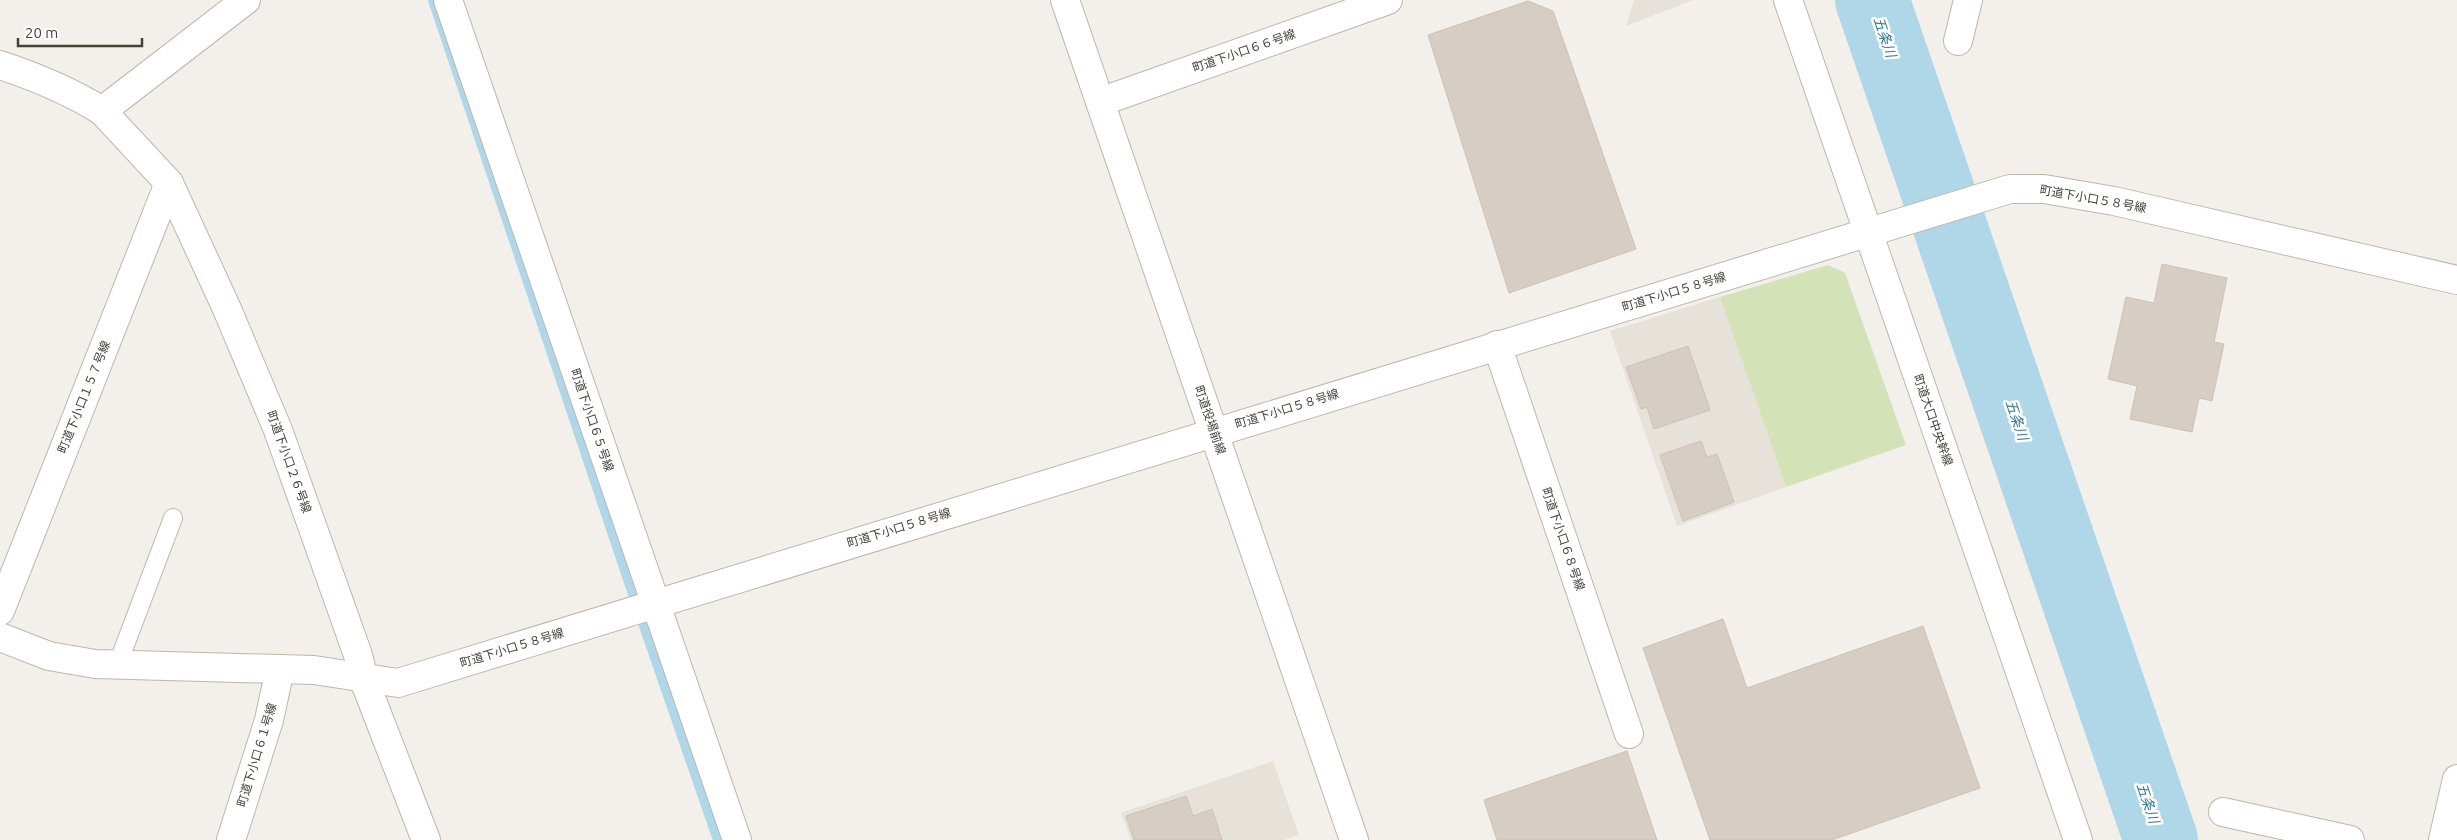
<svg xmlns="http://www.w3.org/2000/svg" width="2457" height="840" font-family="Ubuntu,'Noto Sans JP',sans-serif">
<rect width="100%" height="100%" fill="#f3efea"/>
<!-- residential -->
<g fill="#e6e1d9">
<path d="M 1634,0 L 1693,0 L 1626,26 Z"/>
<path d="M 1720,297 L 1786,487 L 1677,526 L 1610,331 Z"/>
<path d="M 1273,761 L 1299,835 L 1284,840 L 1131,840 L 1121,813 Z"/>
</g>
<!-- green -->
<path fill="#d4e2b8" d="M 1828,265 L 1845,273 L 1906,445 L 1786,487 L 1720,297 Z"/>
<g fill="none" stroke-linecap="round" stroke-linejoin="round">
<!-- stream -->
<path stroke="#afd7e8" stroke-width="12" d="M 434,0 L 632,588 L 719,840"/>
<!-- river -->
<path stroke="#afd7e8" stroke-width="74" d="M 1872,0 L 2161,840"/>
</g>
<!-- building -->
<g fill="#d6cdc4" stroke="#cdc1b5">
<path d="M 1528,1 L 1553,11 L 1636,249 L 1509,293 L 1428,35 Z"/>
<path d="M 2162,264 L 2227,278 L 2214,342 L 2224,344 L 2212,401 L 2199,398 L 2192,432 L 2130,419 L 2137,386 L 2108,379 L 2126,297 L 2154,303 Z"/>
<path d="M 1688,346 L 1710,410 L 1654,429 L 1647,407 L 1641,409 L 1626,367 Z"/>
<path d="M 1701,441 L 1707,457 L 1717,454 L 1734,502 L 1683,521 L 1660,455 Z"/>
<path d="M 1723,619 L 1747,688 L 1923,626 L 1980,788 L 1832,840 L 1710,840 L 1643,648 Z"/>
<path d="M 1627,751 L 1657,840 L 1497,840 L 1484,800 Z"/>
<path d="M 1186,796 L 1193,816 L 1212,809 L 1222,840 L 1134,840 L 1126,816 Z"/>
</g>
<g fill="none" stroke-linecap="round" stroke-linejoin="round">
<defs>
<path id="service" d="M 117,666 L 173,518"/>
<g id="minor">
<path d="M 448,0 L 737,840"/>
<path d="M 1958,41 L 1968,0"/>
<path d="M 0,65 C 36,77 70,91 102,111 L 246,0"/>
<path d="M 1100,102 L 1388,0"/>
<path d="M 102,111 L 169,183 L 227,309 L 278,430 L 358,655 L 364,680 L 426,840"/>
<path d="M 1497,345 L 1629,734"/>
<path d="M 0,611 L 169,183"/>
<path d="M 0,637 L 49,656 L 95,664 L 314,670 L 398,683 L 2010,189 L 2044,189 L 2114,201 L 2457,280"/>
<path d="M 2223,812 L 2350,840"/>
<path d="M 231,840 L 269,720 L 280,669"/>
<path d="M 2443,840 L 2457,779"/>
</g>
<g id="tertiary">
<path d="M 1065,0 L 1354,840"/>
<path d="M 1788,0 L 2078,840"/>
</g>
</defs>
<!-- service casing -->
<use href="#service" stroke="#beb6ae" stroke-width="20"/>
<!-- minor casing -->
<use href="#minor" stroke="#beb6ae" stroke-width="30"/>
<!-- tertiary casing -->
<use href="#tertiary" stroke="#beb6ae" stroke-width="30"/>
<!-- service -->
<use href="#service" stroke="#fff" stroke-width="18"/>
<!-- minor -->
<use href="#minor" stroke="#fff" stroke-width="28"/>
<!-- tertiary -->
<use href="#tertiary" stroke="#fff" stroke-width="28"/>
</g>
<g text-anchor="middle" stroke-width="5" stroke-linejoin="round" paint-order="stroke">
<!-- street labels -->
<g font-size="12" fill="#464039" stroke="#fff">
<text transform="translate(1244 51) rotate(-19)" y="4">町道下小口６６号線</text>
<text transform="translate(2093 199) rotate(10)" y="4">町道下小口５８号線</text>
<text transform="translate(1674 292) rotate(-17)" y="4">町道下小口５８号線</text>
<text transform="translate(84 397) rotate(-68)" y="4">町道下小口１５７号線</text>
<text transform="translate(1287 409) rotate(-17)" y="4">町道下小口５８号線</text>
<text transform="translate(592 420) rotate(71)" y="4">町道下小口６５号線</text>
<text transform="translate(1210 420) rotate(71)" y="4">町道役場前線</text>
<text transform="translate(1933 420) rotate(71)" y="4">町道大口中央幹線</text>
<text transform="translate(289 462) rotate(70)" y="4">町道下小口２６号線</text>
<text transform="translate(899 528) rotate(-17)" y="4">町道下小口５８号線</text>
<text transform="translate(1563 539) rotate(71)" y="4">町道下小口６８号線</text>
<text transform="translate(512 648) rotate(-17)" y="4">町道下小口５８号線</text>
<text transform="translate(257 755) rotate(-73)" y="4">町道下小口６１号線</text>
</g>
<!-- water labels -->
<g font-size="14" font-style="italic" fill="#3a7a97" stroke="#fff">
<text transform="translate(1885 37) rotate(71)" y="5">五条川</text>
<text transform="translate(2017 420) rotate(71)" y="5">五条川</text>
<text transform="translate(2148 803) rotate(71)" y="5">五条川</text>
</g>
</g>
<!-- scale -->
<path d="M18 38v8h124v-8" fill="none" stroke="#464039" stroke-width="2.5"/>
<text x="25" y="38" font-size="15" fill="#464039" stroke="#ffffff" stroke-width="4" paint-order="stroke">20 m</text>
</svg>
